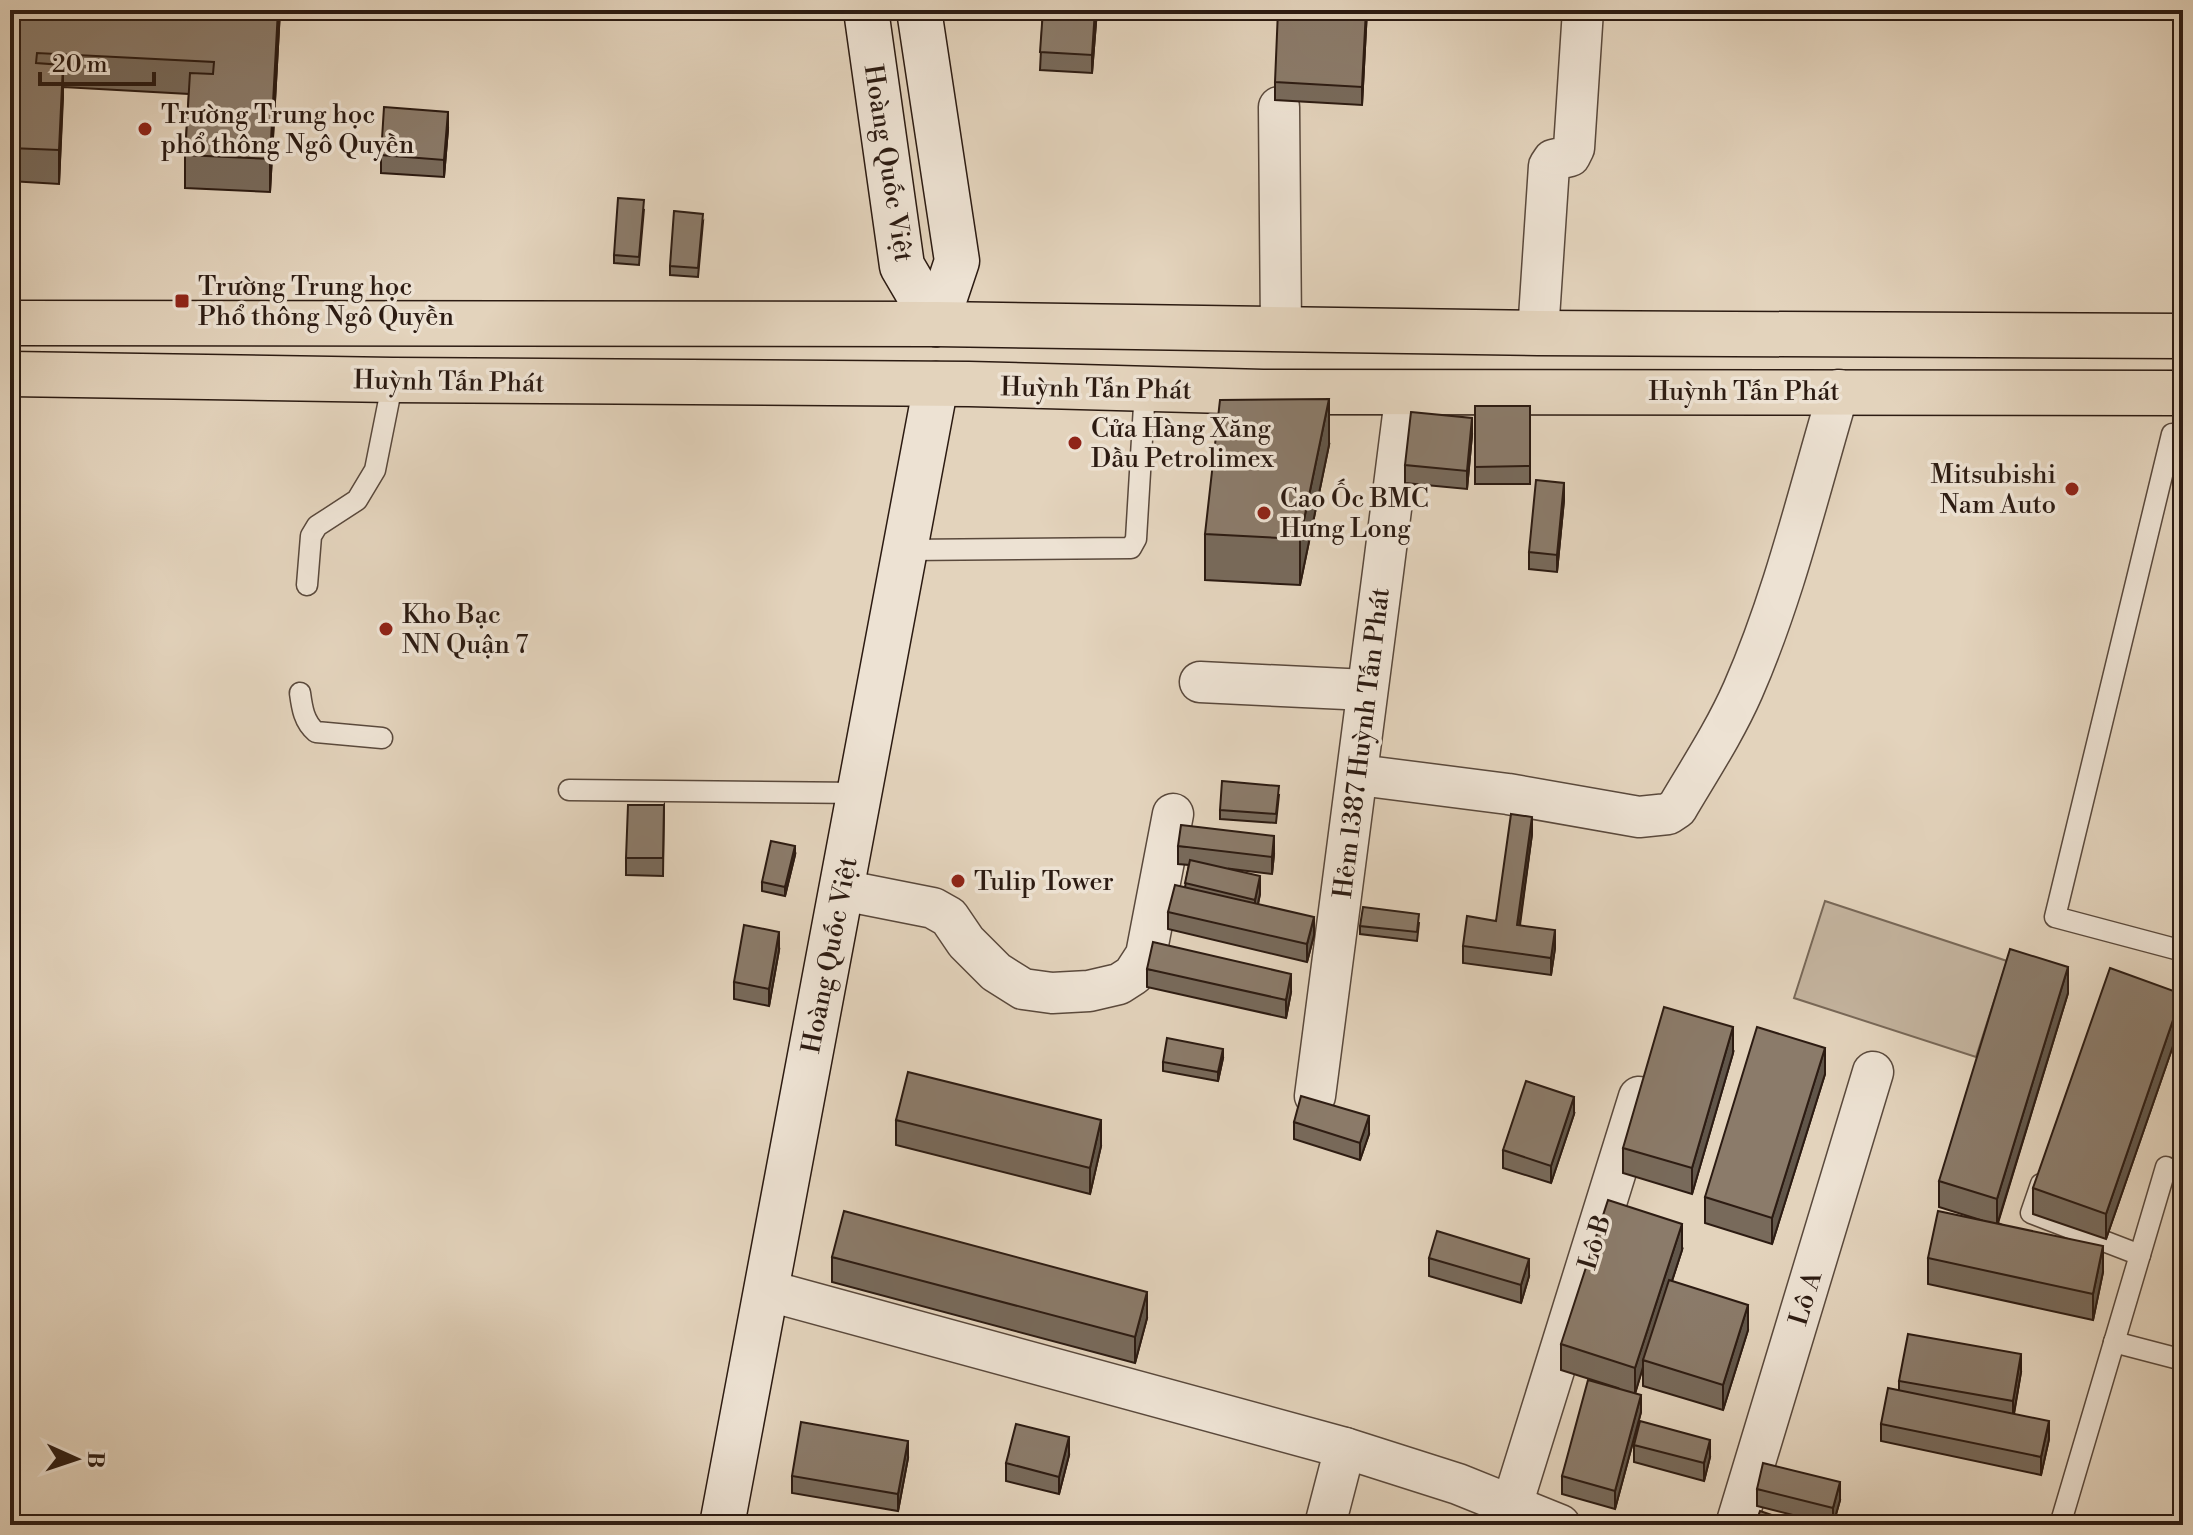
<svg xmlns="http://www.w3.org/2000/svg" width="2193" height="1535" font-family="'Libre Bodoni',serif">
<rect width="100%" height="100%" fill="#e3d3bc"/>
<filter id="stains"><feTurbulence type="fractalNoise" baseFrequency=".0025" numOctaves="4"/><feColorMatrix values="0 0 0 0 .2 0 0 0 0 .09 0 0 0 0 .02 0 0 0 .5 -.17"/></filter>
<radialGradient id="worn" r=".72"><stop offset=".6" stop-color="#630" stop-opacity="0"/><stop offset="1" stop-color="#630" stop-opacity=".3"/></radialGradient>
<!-- green -->
<path fill="#c4b49f" stroke="#786858" stroke-width="2" d="M 1825,901 L 2007,961 L 1976,1057 L 1794,998 Z"/>
<g fill="none" stroke-linecap="round" stroke-linejoin="round">
<defs>
<g id="lane">
<path d="M 2172,434 L 2055,917 L 2183,951"/>
<path d="M 906,550 L 1131,548 L 1136,539 L 1145,389"/>
<path d="M 307,585 L 311,536 L 317,526 L 357,500 L 375,470 L 393,380"/>
<path d="M 300,693 C 302,708 304,722 316,732 L 382,738"/>
<path d="M 569,790 L 860,793"/>
<path d="M 2041,1184 L 2031,1213 L 2140,1255"/>
<path d="M 2114,1342 L 2183,1360"/>
<path d="M 2060,1525 L 2166,1167"/>
</g>
<g id="street">
<path d="M 1279,107 L 1281,329"/>
<path d="M 1538,333 L 1549,166 L 1553,160 L 1570,156 L 1574,148 L 1583,10"/>
<path d="M 1200,682 L 1367,690"/>
<path d="M 1359,775 L 1508,794 L 1639,817 L 1668,814 L 1677,808 C 1700,769 1725,731 1743,690 C 1785,594 1809,490 1839,390"/>
<path d="M 842,890 L 933,908 L 949,917 L 966,942 L 996,972 L 1023,989 L 1052,993 L 1089,991 L 1119,984 L 1133,975 L 1146,955 L 1173,814"/>
<path d="M 1315,1096 C 1347,861 1376,626 1406,391"/>
<path d="M 766,1290 L 1345,1448 L 1458,1484 L 1560,1525"/>
<path d="M 1512,1505 L 1639,1097"/>
<path d="M 1325,1525 L 1345,1448"/>
<path d="M 1736,1525 L 1873,1072"/>
</g>
<g id="secondary">
<path d="M 866,10 L 902,266 L 936,324"/>
<path d="M 919,10 L 957,261 L 936,324"/>
<path d="M 722,1525 L 936,384"/>
</g>
<g id="primary">
<path d="M 10,323 L 936,324 L 1538,333 L 2183,336"/>
<path d="M 10,374 L 393,380 L 969,384 L 1263,392 L 2183,393"/>
</g>
</defs>
<!-- lane casing -->
<use href="#lane" stroke="#5a493c" stroke-width="23"/>
<!-- street casing -->
<use href="#street" stroke="#5a493c" stroke-width="43"/>
<!-- secondary casing -->
<use href="#secondary" stroke="#2c1b12" stroke-width="47"/>
<!-- primary casing -->
<use href="#primary" stroke="#2c1b12" stroke-width="47"/>
<!-- lane -->
<use href="#lane" stroke="#ede2d3" stroke-width="20"/>
<!-- street -->
<use href="#street" stroke="#ede2d3" stroke-width="40"/>
<!-- secondary -->
<use href="#secondary" stroke="#ede2d3" stroke-width="44"/>
<!-- primary -->
<use href="#primary" stroke="#e3d3bc" stroke-width="44"/>
</g>
<!-- wall -->
<g fill="#786a5b" stroke="#2c1b12" stroke-width="2">
<path d="M 10,10 L 280,10 L 270,192 L 185,188 L 185,155 L 189,94 L 63,87 L 59,184 L 10,181 Z"/>
<path d="M 1043,10 L 1097,10 L 1092,73 L 1040,70 Z"/>
<path d="M 1367,10 L 1362,105 L 1275,100 L 1275,82 Z"/>
<path d="M 448,129 L 444,177 L 381,173 L 381,155 Z"/>
<path d="M 644,209 L 639,265 L 614,263 L 614,255 Z"/>
<path d="M 703,222 L 698,277 L 670,275 L 670,266 Z"/>
<rect x="1475" y="406" width="55" height="78"/>
<path d="M 1472,435 L 1467,489 L 1405,483 L 1405,465 Z"/>
<path d="M 1329,445 L 1300,585 L 1205,580 L 1205,534 Z"/>
<path d="M 1564,500 L 1557,572 L 1529,569 L 1529,552 Z"/>
<path d="M 1279,795 L 1276,823 L 1220,819 L 1220,810 Z"/>
<path d="M 664,805 L 663,876 L 626,875 L 626,858 Z"/>
<path d="M 1532,834 L 1520,925 L 1555,948 L 1551,975 L 1463,963 L 1463,946 L 1496,921 Z"/>
<path d="M 1178,846 L 1274,854 L 1272,874 L 1231,869 L 1260,894 L 1258,904 L 1314,935 L 1307,962 L 1168,929 L 1168,912 L 1185,887 L 1189,865 L 1178,864 Z"/>
<path d="M 795,855 L 785,896 L 762,891 L 762,882 Z"/>
<path d="M 1419,923 L 1417,941 L 1360,934 L 1360,926 Z"/>
<path d="M 779,950 L 769,1006 L 734,999 L 734,982 Z"/>
<path d="M 1147,969 L 1291,992 L 1286,1018 L 1147,987 Z"/>
<path d="M 2068,993 L 1998,1223 L 2103,1272 L 2093,1320 L 1928,1284 L 1928,1258 L 1981,1220 L 1939,1207 L 1939,1181 Z"/>
<path d="M 2182,1020 L 2106,1239 L 2033,1214 L 2033,1188 Z"/>
<path d="M 1733,1053 L 1692,1194 L 1623,1173 L 1623,1148 Z"/>
<path d="M 1223,1058 L 1218,1081 L 1163,1071 L 1163,1062 Z"/>
<path d="M 1825,1074 L 1772,1244 L 1705,1223 L 1705,1197 Z"/>
<path d="M 1574,1114 L 1551,1183 L 1503,1168 L 1503,1150 Z"/>
<path d="M 896,1120 L 1101,1146 L 1090,1194 L 896,1145 Z"/>
<path d="M 1294,1122 L 1369,1134 L 1360,1160 L 1294,1139 Z"/>
<path d="M 1682,1250 L 1672,1281 L 1748,1330 L 1723,1410 L 1643,1386 L 1643,1367 L 1635,1393 L 1641,1412 L 1615,1509 L 1562,1494 L 1562,1476 L 1618,1388 L 1561,1370 L 1561,1344 Z"/>
<path d="M 832,1257 L 1147,1318 L 1135,1363 L 832,1282 Z"/>
<path d="M 1429,1258 L 1529,1276 L 1521,1303 L 1429,1276 Z"/>
<path d="M 2021,1372 L 2014,1414 L 2049,1439 L 2041,1475 L 1881,1441 L 1881,1424 L 1899,1390 L 1899,1381 Z"/>
<path d="M 1634,1445 L 1710,1457 L 1704,1481 L 1634,1462 Z"/>
<path d="M 1069,1455 L 1059,1494 L 1006,1481 L 1006,1463 Z"/>
<path d="M 908,1458 L 898,1511 L 792,1493 L 792,1476 Z"/>
<path d="M 1757,1489 L 1840,1500 L 1833,1525 L 1757,1506 Z"/>
</g>
<!-- shaded-wall -->
<g fill="#61564a" stroke="#2c1b12" stroke-width="2">
<path d="M 278,10 L 280,10 L 270,192 L 270,159 Z"/>
<path d="M 1095,10 L 1097,10 L 1092,73 L 1092,55 Z"/>
<path d="M 1366,10 L 1367,10 L 1362,105 L 1362,87 Z"/>
<path d="M 63,65 L 63,98 L 59,184 L 59,150 Z"/>
<path d="M 448,112 L 448,129 L 444,177 L 444,160 Z"/>
<path d="M 1329,399 L 1329,445 L 1300,585 L 1300,539 Z"/>
<path d="M 1472,418 L 1472,435 L 1467,489 L 1467,471 Z"/>
<path d="M 1564,483 L 1564,500 L 1557,572 L 1557,555 Z"/>
<path d="M 1532,817 L 1532,834 L 1517,942 L 1517,925 Z"/>
<path d="M 1274,836 L 1274,854 L 1272,874 L 1272,857 Z"/>
<path d="M 795,846 L 795,855 L 785,896 L 785,887 Z"/>
<path d="M 1260,876 L 1260,894 L 1255,917 L 1255,900 Z"/>
<path d="M 1314,917 L 1314,935 L 1307,962 L 1307,944 Z"/>
<path d="M 1555,930 L 1555,948 L 1551,975 L 1551,958 Z"/>
<path d="M 779,932 L 779,950 L 769,1006 L 769,989 Z"/>
<path d="M 2068,967 L 2068,993 L 1997,1225 L 1997,1199 Z"/>
<path d="M 1291,974 L 1291,992 L 1286,1018 L 1286,1000 Z"/>
<path d="M 2182,994 L 2182,1020 L 2106,1239 L 2106,1214 Z"/>
<path d="M 1733,1027 L 1733,1053 L 1692,1194 L 1692,1168 Z"/>
<path d="M 1825,1048 L 1825,1074 L 1772,1244 L 1772,1218 Z"/>
<path d="M 1223,1049 L 1223,1058 L 1218,1081 L 1218,1072 Z"/>
<path d="M 1574,1097 L 1574,1114 L 1551,1183 L 1551,1166 Z"/>
<path d="M 1369,1116 L 1369,1134 L 1360,1160 L 1360,1143 Z"/>
<path d="M 1101,1120 L 1101,1146 L 1090,1194 L 1090,1168 Z"/>
<path d="M 1682,1224 L 1682,1250 L 1646,1361 L 1643,1360 L 1643,1367 L 1635,1394 L 1635,1368 Z"/>
<path d="M 2103,1246 L 2103,1272 L 2093,1320 L 2093,1294 Z"/>
<path d="M 1529,1259 L 1529,1276 L 1521,1303 L 1521,1285 Z"/>
<path d="M 1147,1292 L 1147,1318 L 1135,1363 L 1135,1337 Z"/>
<path d="M 1748,1305 L 1748,1330 L 1723,1410 L 1723,1385 Z"/>
<path d="M 2021,1354 L 2021,1372 L 2013,1418 L 2013,1401 Z"/>
<path d="M 1641,1395 L 1641,1412 L 1615,1509 L 1615,1491 Z"/>
<path d="M 2049,1421 L 2049,1439 L 2041,1475 L 2041,1457 Z"/>
<path d="M 1069,1437 L 1069,1455 L 1059,1494 L 1059,1477 Z"/>
<path d="M 1710,1440 L 1710,1457 L 1704,1481 L 1704,1463 Z"/>
<path d="M 908,1441 L 908,1458 L 898,1511 L 898,1494 Z"/>
<path d="M 1840,1482 L 1840,1500 L 1833,1525 L 1833,1508 Z"/>
</g>
<!-- building -->
<g fill="#8b7b6a" stroke="#2c1b12" stroke-width="2">
<path d="M 10,10 L 278,10 L 270,159 L 185,155 L 190,73 L 213,74 L 214,62 L 37,53 L 36,63 L 63,65 L 59,150 L 10,148 Z"/>
<path d="M 1043,10 L 1095,10 L 1092,55 L 1040,52 Z"/>
<path d="M 1278,10 L 1366,10 L 1362,87 L 1275,82 Z"/>
<path d="M 384,107 L 448,112 L 444,160 L 381,155 Z"/>
<path d="M 618,198 L 644,200 L 639,257 L 614,255 Z"/>
<path d="M 674,211 L 703,214 L 698,268 L 670,266 Z"/>
<path d="M 1329,399 L 1300,539 L 1205,534 L 1220,400 Z"/>
<path d="M 1475,406 L 1530,406 L 1530,466 L 1475,467 Z"/>
<path d="M 1411,412 L 1472,418 L 1467,471 L 1405,465 Z"/>
<path d="M 1536,480 L 1564,483 L 1557,555 L 1529,552 Z"/>
<path d="M 1222,781 L 1279,786 L 1276,814 L 1220,810 Z"/>
<path d="M 628,805 L 664,805 L 663,858 L 626,858 Z"/>
<path d="M 1511,814 L 1532,817 L 1517,925 L 1555,930 L 1551,958 L 1463,946 L 1467,916 L 1496,921 Z"/>
<path d="M 1181,825 L 1274,836 L 1272,857 L 1178,846 Z"/>
<path d="M 771,841 L 795,846 L 785,887 L 762,882 Z"/>
<path d="M 1190,860 L 1260,876 L 1255,900 L 1185,883 Z"/>
<path d="M 1175,885 L 1314,917 L 1307,944 L 1168,912 Z"/>
<path d="M 1363,907 L 1419,914 L 1417,932 L 1360,926 Z"/>
<path d="M 744,925 L 779,932 L 769,989 L 734,982 Z"/>
<path d="M 1153,942 L 1291,974 L 1286,1000 L 1147,969 Z"/>
<path d="M 2010,949 L 2068,967 L 1997,1199 L 1939,1181 Z"/>
<path d="M 2110,968 L 2182,994 L 2106,1214 L 2033,1188 Z"/>
<path d="M 1664,1007 L 1733,1027 L 1692,1168 L 1623,1148 Z"/>
<path d="M 1757,1027 L 1825,1048 L 1772,1218 L 1705,1197 Z"/>
<path d="M 1167,1038 L 1223,1049 L 1218,1072 L 1163,1062 Z"/>
<path d="M 908,1072 L 1101,1120 L 1090,1168 L 896,1120 Z"/>
<path d="M 1526,1081 L 1574,1097 L 1551,1166 L 1503,1150 Z"/>
<path d="M 1301,1096 L 1369,1116 L 1360,1143 L 1294,1122 Z"/>
<path d="M 1608,1200 L 1682,1224 L 1635,1368 L 1561,1344 Z"/>
<path d="M 844,1211 L 1147,1292 L 1135,1337 L 832,1257 Z"/>
<path d="M 1938,1211 L 2103,1246 L 2093,1294 L 1928,1258 Z"/>
<path d="M 1437,1231 L 1529,1259 L 1521,1285 L 1429,1258 Z"/>
<path d="M 1669,1280 L 1748,1305 L 1723,1385 L 1643,1360 Z"/>
<path d="M 1908,1334 L 2021,1354 L 2013,1401 L 1899,1381 Z"/>
<path d="M 1588,1380 L 1641,1395 L 1615,1491 L 1562,1476 Z"/>
<path d="M 1888,1388 L 2049,1421 L 2041,1457 L 1881,1424 Z"/>
<path d="M 1640,1421 L 1710,1440 L 1704,1463 L 1634,1445 Z"/>
<path d="M 801,1422 L 908,1441 L 898,1494 L 792,1476 Z"/>
<path d="M 1016,1424 L 1069,1437 L 1059,1477 L 1006,1463 Z"/>
<path d="M 1763,1463 L 1840,1482 L 1833,1508 L 1757,1489 Z"/>
<path d="M 1760,1511 L 1801,1525 L 1755,1525 Z"/>
</g>
<!-- markers -->
<g fill="#8f2418" stroke="#ede2d3" stroke-width="3">
<circle cx="145" cy="129" r="8"/>
<rect x="174" y="293" width="16" height="16" rx="4"/>
<circle cx="1075" cy="443" r="8"/>
<circle cx="2072" cy="489" r="8"/>
<circle cx="1264" cy="513" r="8"/>
<circle cx="386" cy="629" r="8"/>
<circle cx="958" cy="881" r="8"/>
</g>
<g text-anchor="middle" stroke-width="7" stroke-linejoin="round" paint-order="stroke">
<!-- poi labels -->
<g font-size="26" fill="#2c1b12" stroke="#ede2d3" text-anchor="start">
<text x="161" y="123">Trường Trung học<tspan x="161" dy="30">phổ thông Ngô Quyền</tspan></text>
<text x="198" y="295">Trường Trung học<tspan x="198" dy="30">Phổ thông Ngô Quyền</tspan></text>
<text x="1091" y="437">Cửa Hàng Xăng<tspan x="1091" dy="30">Dầu Petrolimex</tspan></text>
<text x="2056" y="483" text-anchor="end">Mitsubishi<tspan x="2056" dy="30">Nam Auto</tspan></text>
<text x="1280" y="507">Cao Ốc BMC<tspan x="1280" dy="30">Hưng Long</tspan></text>
<text x="402" y="623">Kho Bạc<tspan x="402" dy="30">NN Quận 7</tspan></text>
<text x="974" y="890">Tulip Tower</text>
</g>
<!-- street labels -->
<g font-size="26" fill="#2c1b12" stroke="#ede2d3">
<text transform="translate(889 163) rotate(81)" y="9">Hoàng Quốc Việt</text>
<text transform="translate(449 381) rotate(1)" y="9">Huỳnh Tấn Phát</text>
<text transform="translate(1096 388) rotate(1)" y="9">Huỳnh Tấn Phát</text>
<text x="1744" y="400">Huỳnh Tấn Phát</text>
<text transform="translate(1361 743) rotate(-83)" y="9">Hẻm 1387 Huỳnh Tấn Phát</text>
<text transform="translate(829 955) rotate(-79)" y="9">Hoàng Quốc Việt</text>
<text transform="translate(1594 1242) rotate(-73)" y="9">Lô B</text>
<text transform="translate(1805 1298) rotate(-73)" y="9">Lô A</text>
</g>
</g>
<!-- margin -->
<rect width="2193" height="1535" fill="none" stroke="#e3d3bc" stroke-width="40"/>
<rect x="12" y="12" width="2169" height="1511" fill="none" stroke="#2c1b12" stroke-width="4"/>
<rect x="20" y="20" width="2153" height="1495" fill="none" stroke="#2c1b12" stroke-width="2"/>
<!-- north arrow -->
<g transform="translate(76 1459) rotate(93)" stroke="#ede2d3" stroke-width="6" paint-order="stroke">
<path d="M0-6L14 30L0 20L-14 30Z" fill="#2c1b12"/>
<text y="-12" font-size="22" font-weight="bold" text-anchor="middle" fill="#2c1b12">B</text>
</g>
<!-- scale -->
<path d="M40 72v12h114v-12" fill="none" stroke="#2c1b12" stroke-width="4"/>
<text x="52" y="72" font-size="24" fill="#2c1b12" stroke="#ede2d3" stroke-width="6" paint-order="stroke">20 m</text>
<rect width="100%" height="100%" filter="url(#stains)"/>
<rect width="100%" height="100%" fill="url(#worn)"/>
</svg>
